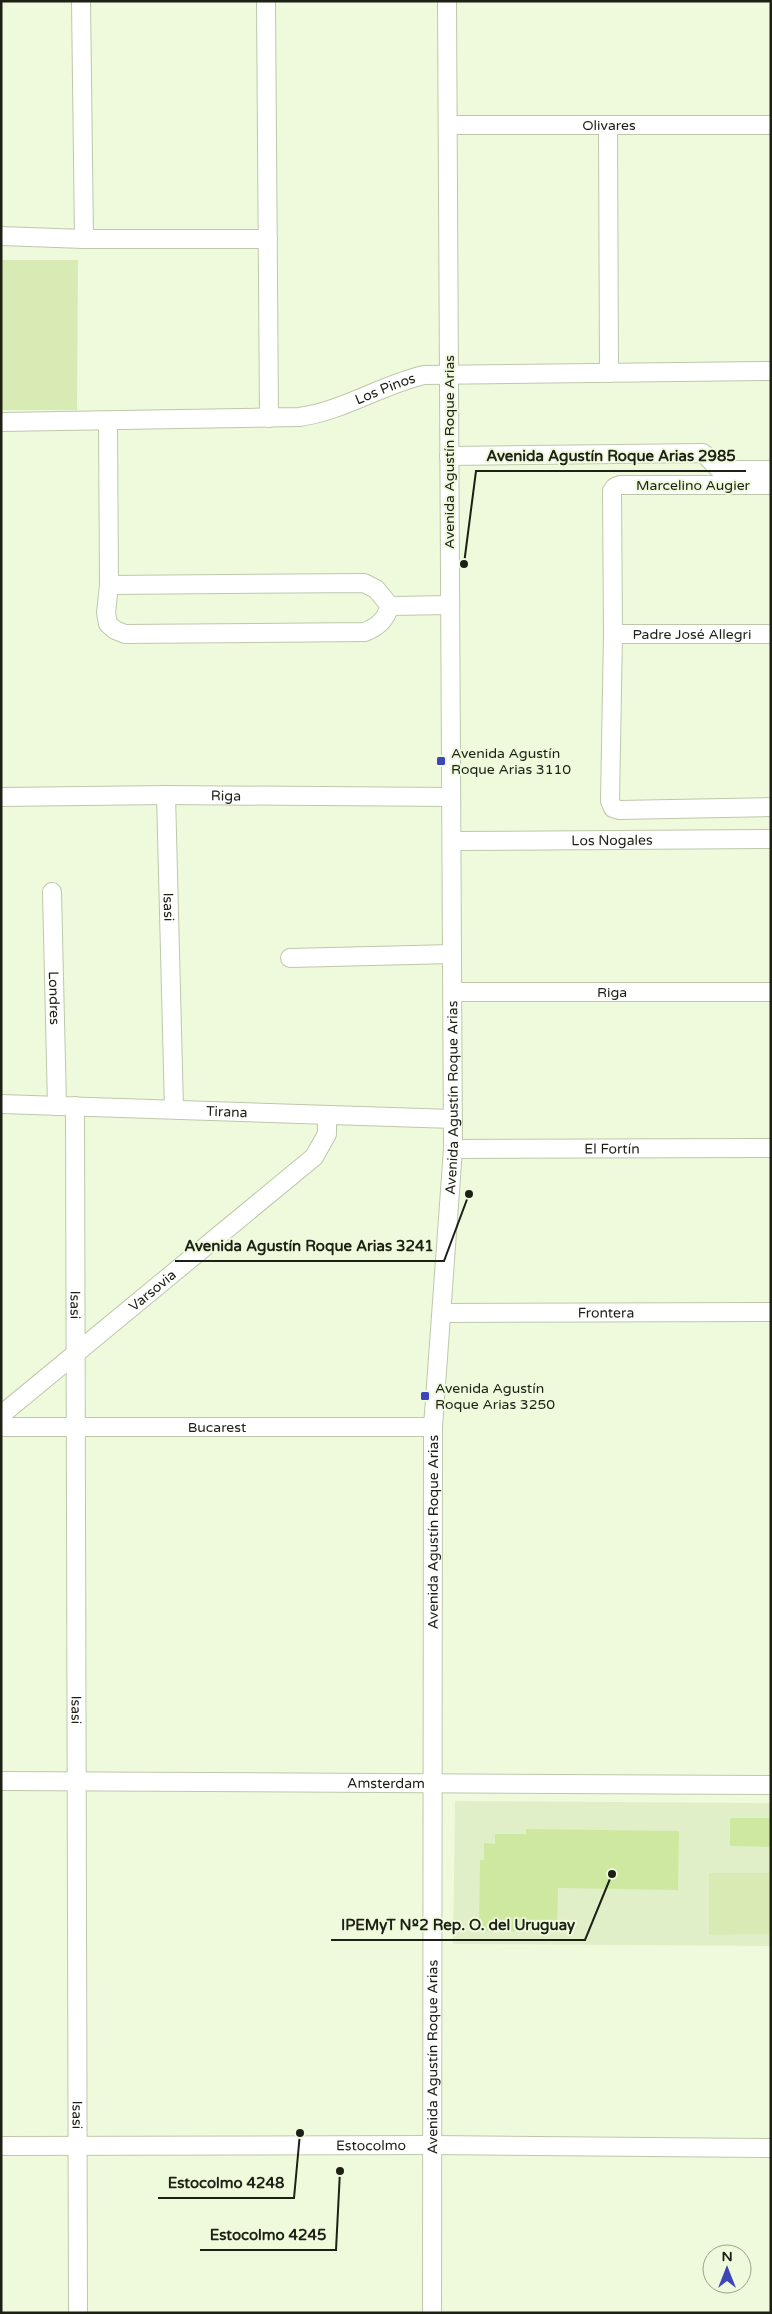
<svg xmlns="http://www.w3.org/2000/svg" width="772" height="2314" font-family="'Varela Round',sans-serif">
<rect width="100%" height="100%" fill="#effadc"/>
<!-- built -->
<path fill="#e1efc9" d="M 455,1801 L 771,1803 L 771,1946 L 453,1944 Z"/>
<!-- green -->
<g fill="#d8ebb5">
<path d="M 1,260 L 78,260 L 77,410 L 1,410 Z"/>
<path d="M 709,1873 L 771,1873 L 771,1934 L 709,1935 Z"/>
</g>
<!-- building -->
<g fill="#cfe8a0">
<path d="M 730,1818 L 771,1818 L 771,1847 L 730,1846 Z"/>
<path d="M 526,1829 L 679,1831 L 678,1890 L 558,1888 L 557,1932 L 479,1931 L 480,1860 L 484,1860 L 484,1843 L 495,1844 L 495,1834 L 526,1834 Z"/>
</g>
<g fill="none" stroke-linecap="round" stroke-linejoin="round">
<defs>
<g id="street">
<path d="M 81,1 L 84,239"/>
<path d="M 266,1 L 269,418"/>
<path id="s1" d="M 448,125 L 771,125"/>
<path d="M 608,125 L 609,373"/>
<path d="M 1,236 L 84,239 L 268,239"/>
<path id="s2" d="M 1,422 L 299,417 C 343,411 381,385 424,375 L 771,371"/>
<path d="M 108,422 L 109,585 L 106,613 L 108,624 L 115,630 L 125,634 L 365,632 C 379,626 385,620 390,606"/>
<path d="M 449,456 L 703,453 L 720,470 L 771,470"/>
<path d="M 771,485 L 620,485 L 615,487 L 612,491 L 613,634 L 610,801 L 613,808 L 619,810 L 771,807"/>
<path d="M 109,585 L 364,583 L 376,589 L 390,606"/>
<path d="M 390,606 L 450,605"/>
<path id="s3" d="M 613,634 L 771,634"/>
<path id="s4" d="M 166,795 L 174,1109"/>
<path id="s5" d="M 1,797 L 166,795 L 451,797"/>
<path id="s6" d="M 453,841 L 771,839"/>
<path id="s7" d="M 52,892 L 57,1106"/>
<path d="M 290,958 L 452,954"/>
<path id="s8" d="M 453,992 L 771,992"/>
<path id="s9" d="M 1,1104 L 453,1119"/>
<path id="s10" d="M 75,1106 L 78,2313"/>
<path id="s11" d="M 453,1149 L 771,1148"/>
<path id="s12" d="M 442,1313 L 771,1312"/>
<path id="s13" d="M 1,1415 L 314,1157 L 327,1134 L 327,1115"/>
<path id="s14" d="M 1,1427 L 433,1427"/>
<path id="s15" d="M 1,1781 L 771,1785"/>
<path id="s16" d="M 1,2146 L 431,2145 L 771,2148"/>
<path id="s17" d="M 432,2313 L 433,1427 L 453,1149 L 447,1"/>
</g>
</defs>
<!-- street casing -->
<use href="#street" stroke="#bdc8ab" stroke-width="20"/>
<!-- street -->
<use href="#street" stroke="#fff" stroke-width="18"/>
</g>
<!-- markers -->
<g fill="#3d45b9" stroke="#effadc" stroke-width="2">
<rect x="436" y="756" width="10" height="10" rx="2.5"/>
<rect x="420" y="1391" width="10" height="10" rx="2.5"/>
</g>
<g text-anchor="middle" stroke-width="4" stroke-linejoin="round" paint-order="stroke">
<!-- street labels -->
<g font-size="14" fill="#1c2015" stroke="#effadc">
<text dy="5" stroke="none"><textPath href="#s1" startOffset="161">Olivares</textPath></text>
<text dy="5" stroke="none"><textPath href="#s2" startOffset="389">Los Pinos</textPath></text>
<text transform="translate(449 452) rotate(-90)" y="5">Avenida Agustín Roque Arias</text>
<text x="693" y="490">Marcelino Augier</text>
<text dy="5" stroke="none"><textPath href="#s3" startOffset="79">Padre José Allegri</textPath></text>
<text dy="5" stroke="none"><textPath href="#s5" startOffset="225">Riga</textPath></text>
<text dy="5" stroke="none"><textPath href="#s6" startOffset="159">Los Nogales</textPath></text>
<text dy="5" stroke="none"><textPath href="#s4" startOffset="112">Isasi</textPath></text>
<text dy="5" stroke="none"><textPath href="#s8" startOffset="159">Riga</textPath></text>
<text dy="5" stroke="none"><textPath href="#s7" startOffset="106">Londres</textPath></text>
<text dy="5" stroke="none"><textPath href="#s17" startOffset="1216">Avenida Agustín Roque Arias</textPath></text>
<text dy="5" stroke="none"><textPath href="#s9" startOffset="226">Tirana</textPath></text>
<text dy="5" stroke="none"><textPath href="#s11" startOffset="159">El Fortín</textPath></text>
<text dy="5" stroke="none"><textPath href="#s13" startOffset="196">Varsovia</textPath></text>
<text dy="5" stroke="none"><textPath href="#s10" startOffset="199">Isasi</textPath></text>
<text dy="5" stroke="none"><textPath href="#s12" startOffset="164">Frontera</textPath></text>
<text dy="5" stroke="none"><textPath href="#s14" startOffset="216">Bucarest</textPath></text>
<text dy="5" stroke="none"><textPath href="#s17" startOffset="781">Avenida Agustín Roque Arias</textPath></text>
<text dy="5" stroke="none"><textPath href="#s10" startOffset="604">Isasi</textPath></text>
<text dy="5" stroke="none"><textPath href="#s15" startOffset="385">Amsterdam</textPath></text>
<text dy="5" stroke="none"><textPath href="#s17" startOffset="256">Avenida Agustín Roque Arias</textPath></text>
<text dy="5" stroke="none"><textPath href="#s10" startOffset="1009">Isasi</textPath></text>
<text dy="5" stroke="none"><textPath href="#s16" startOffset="370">Estocolmo</textPath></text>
</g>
<!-- poi labels -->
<g font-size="14" fill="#1c2015" stroke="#effadc" text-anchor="start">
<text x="451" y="758">Avenida Agustín<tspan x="451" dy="16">Roque Arias 3110</tspan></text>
<text x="435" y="1393">Avenida Agustín<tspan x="435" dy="16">Roque Arias 3250</tspan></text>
</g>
</g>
<!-- callouts -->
<path fill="none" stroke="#1c2015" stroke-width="2" d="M464 564L476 471H746M469 1194L444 1261H175M612 1874L585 1940H331M300 2133L294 2198H158M340 2171L336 2250H200"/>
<g fill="#1c2015" stroke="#effadc" stroke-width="2">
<circle cx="464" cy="564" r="5"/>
<circle cx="469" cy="1194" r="5"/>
<circle cx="612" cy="1874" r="5"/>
<circle cx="300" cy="2133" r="5"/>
<circle cx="340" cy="2171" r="5"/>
</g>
<g font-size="15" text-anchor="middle" font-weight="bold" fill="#1c2015" stroke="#effadc" stroke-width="4" stroke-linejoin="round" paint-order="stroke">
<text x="611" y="461">Avenida Agustín Roque Arias 2985</text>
<text x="309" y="1251">Avenida Agustín Roque Arias 3241</text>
<text x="458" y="1930">IPEMyT Nº2 Rep. O. del Uruguay</text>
<text x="226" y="2188">Estocolmo 4248</text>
<text x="268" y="2240">Estocolmo 4245</text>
</g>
<!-- border -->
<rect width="772" height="2314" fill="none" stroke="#1c2015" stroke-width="5"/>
<!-- north arrow -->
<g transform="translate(727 2269)"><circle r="24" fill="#effadc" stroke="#9ba38c"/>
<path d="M0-4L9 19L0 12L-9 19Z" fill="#3d45b9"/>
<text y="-8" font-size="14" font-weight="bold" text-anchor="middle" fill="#1c2015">N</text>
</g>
</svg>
